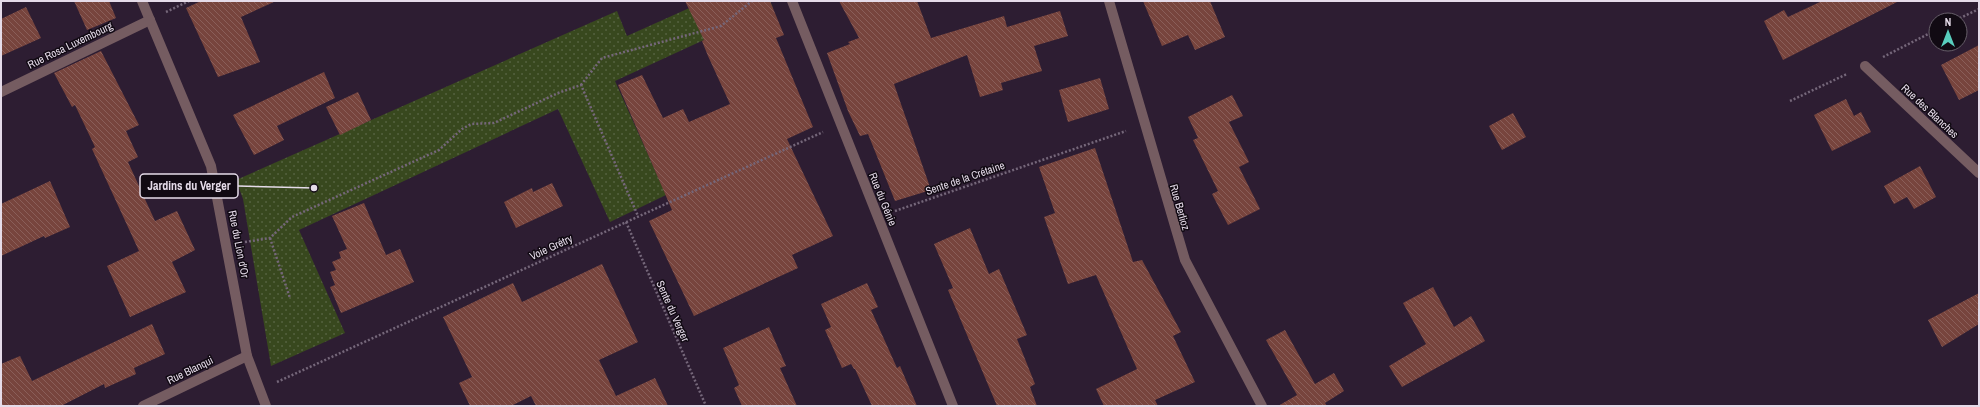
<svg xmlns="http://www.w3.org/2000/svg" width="1980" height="407" font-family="'Archivo Narrow',sans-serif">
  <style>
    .grass { fill: url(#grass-dots) }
    .building { fill: url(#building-back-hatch) }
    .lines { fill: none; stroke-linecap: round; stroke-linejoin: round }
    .path { stroke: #75677a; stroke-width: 2.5; stroke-dasharray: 2 2; stroke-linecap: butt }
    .minor { stroke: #755c61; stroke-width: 10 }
    .labels { text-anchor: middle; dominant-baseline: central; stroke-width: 3; stroke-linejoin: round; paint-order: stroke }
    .street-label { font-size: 11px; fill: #e5dbe9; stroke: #110a13 }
    .leader { fill: none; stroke: #e5dbe9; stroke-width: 1.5 }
    .callout-dot { fill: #e5dbe9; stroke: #110a13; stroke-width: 1.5 }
    .callout { fill: #110a13; stroke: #e5dbe9; stroke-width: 1.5 }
    .callout-label { font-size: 12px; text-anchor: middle; font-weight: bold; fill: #e5dbe9 }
  </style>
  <defs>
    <pattern id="grass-dots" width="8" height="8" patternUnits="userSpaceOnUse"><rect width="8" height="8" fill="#38481e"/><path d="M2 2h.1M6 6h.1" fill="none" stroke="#55623f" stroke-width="1.8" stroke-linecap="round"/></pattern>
    <pattern id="building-back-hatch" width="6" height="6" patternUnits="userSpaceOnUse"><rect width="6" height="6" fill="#77443d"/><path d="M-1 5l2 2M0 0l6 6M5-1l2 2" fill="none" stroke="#8a5e59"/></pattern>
  </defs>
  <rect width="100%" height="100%" fill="#2d1d32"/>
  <!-- grass -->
  <path class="grass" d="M705,1h65l3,7 -158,73 51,114 -56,27 -52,-113 -259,121 46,103 -74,33 -28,-167 -7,-19 381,-169 10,25z"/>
  <!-- building -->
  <g class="building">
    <path d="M74,1h35l7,17 -29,12z"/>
    <path d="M201,1h75l-35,16 19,45 -42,15 -32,-69z"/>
    <path d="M685,1h85l14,34 -8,3 37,89 -26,12 46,97 -41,19 6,13 -104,48 -45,-95 23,-11 -54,-125 24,-10 21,43 20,-9 6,13 41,-18 -22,-48 -6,-15 2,-1z"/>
    <path d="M839,1h78l14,37 73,-22 3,11 53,-16 8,25 -34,10 8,25 -41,12 2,7 -23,7 -13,-42 -73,29 37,106 -36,11 -27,-67 -8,2 -12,-25 -21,-58 23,-9 -2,-2 11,-4z"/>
    <path d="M1143,1h67l15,36 -30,13 -7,-15 -26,11z"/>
    <path d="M1822,1h77l-116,59 -19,-39 20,-11 4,7z"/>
    <path d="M26,7l15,31 -40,18v-37z"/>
    <path d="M1979,45v45l-20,10 -18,-35z"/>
    <path d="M101,51l38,74 -13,6 12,26 -10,5 27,59 22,-10 18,39 -23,12 14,30 -56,25 -23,-51 32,-15 -47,-102 3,-2 -20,-42 -3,2 -18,-34z"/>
    <path d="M324,72l11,26 -58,28 7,14 -30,15 -21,-40z"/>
    <path d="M1100,78l9,31 -41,13 -9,-32z"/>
    <path d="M358,92l13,28 -31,15 -14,-28z"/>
    <path d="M1232,95l11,21 -14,6 20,40 -10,5 21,42 -32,16 -16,-31 6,-3 -25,-51 5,-2 -10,-21z"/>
    <path d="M1846,99l8,17 7,-4 10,20 -39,19 -18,-36z"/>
    <path d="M1513,113l13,24 -24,13 -13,-24z"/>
    <path d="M1095,148l38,114 9,-2 39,72 -8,4 22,46 -40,18 3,6h-54l-8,-17 41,-20 -41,-94 -28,9 -24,-67 11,-4 -16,-46z"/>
    <path d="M1920,166l16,31 -22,12 -7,-12 -13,7 -10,-18z"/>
    <path d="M50,181l20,46 -25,11 -1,-2 -43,20v-52z"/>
    <path d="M552,183l11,23 -47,22 -12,-26 28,-14 1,4z"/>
    <path d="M364,203l22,52 14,-6 14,33 -73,31 -11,-26 5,-2 -5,-13 6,-2 -4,-8 9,-4 -2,-6 8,-3 -15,-33z"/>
    <path d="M970,228l19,46 10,-5 28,66 -10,4 18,45 -5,3 7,19h-40l-49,-116 5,-2 -19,-44z"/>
    <path d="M602,264l36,78 -39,18 17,36 39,-18 13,28h-132l-5,-10 -20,10h-41l-11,-23 13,-6 -29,-60 70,-34 9,19z"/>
    <path d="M867,283l11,24 -7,3 26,58 3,-2 17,40h-45l-17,-37h-1l-3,-5 -9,4 -17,-38 6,-3 -10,-23z"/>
    <path d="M1433,287l21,40 17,-11 14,25 -83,46 -13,-21 37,-22 -23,-41z"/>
    <path d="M1979,293v31l-37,23 -14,-27z"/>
    <path d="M152,324l13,30 -31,14 2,6 -31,14 -1,-4 -43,22h-60v-42l19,-8 12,25z"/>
    <path d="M769,327l17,39 -6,2 17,38h-55l-8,-18 5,-3 -16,-37z"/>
    <path d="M1285,330l30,54 19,-11 10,18 -19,12 2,3h-49l19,-11 -31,-55z"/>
  </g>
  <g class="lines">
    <!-- path -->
    <g class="path">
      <path d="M166,12l23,-11"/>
      <path d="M1956,20l23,-11"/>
      <path d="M1883,57l53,-27"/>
      <path d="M581,85l21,-27 119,-32 31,-25"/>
      <path d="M1790,101l57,-27"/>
      <path d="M895,211l231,-80"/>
      <path d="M626,222l80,184"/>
      <path d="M270,238l20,60"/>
      <path d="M245,242l25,-4 22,-21 147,-67 23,-21 9,-5 23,-1 64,-30 23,-8 57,131"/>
      <path d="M277,382l546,-250"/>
    </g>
    <!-- minor -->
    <g class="minor">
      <path d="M142,1l69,165 36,190 19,50"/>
      <path d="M792,1l161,405"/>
      <path d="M1109,1l76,259 77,146"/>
      <path d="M1865,66l114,107"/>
      <path d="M1,92l149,-72"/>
      <path d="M143,406l104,-50"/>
    </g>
  </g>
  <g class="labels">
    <!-- street labels -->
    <g class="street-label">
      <text transform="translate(70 45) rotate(-26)">Rue Rosa Luxembourg</text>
      <text transform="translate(1930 111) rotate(43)">Rue des Blanches</text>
      <text transform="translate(965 178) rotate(-19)">Sente de la Crétaine</text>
      <text transform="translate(883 199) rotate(68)">Rue du Génie</text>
      <text transform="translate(1180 207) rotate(74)">Rue Berlioz</text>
      <text transform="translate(239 244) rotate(79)">Rue du Lion d'Or</text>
      <text transform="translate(551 247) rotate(-25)">Voie Grétry</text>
      <text transform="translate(673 311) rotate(66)">Sente du Verger</text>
      <text transform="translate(190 370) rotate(-26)">Rue Blanqui</text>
    </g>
  </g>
  <!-- callouts -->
  <path class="leader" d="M314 188L238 186"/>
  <circle class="callout-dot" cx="314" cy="188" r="4"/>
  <rect class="callout" x="140" y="174" width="98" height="24" rx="4"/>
  <g class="callout-label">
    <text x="189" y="190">Jardins du Verger</text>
  </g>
  <!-- border -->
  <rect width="1980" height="407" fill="none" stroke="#e5dbe9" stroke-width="4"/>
  <!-- north arrow -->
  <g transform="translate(1948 32)"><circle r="19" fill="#110a13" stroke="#665e69"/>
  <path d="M0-3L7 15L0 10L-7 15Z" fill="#59cebe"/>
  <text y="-6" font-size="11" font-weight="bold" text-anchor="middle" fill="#e5dbe9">N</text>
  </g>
</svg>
